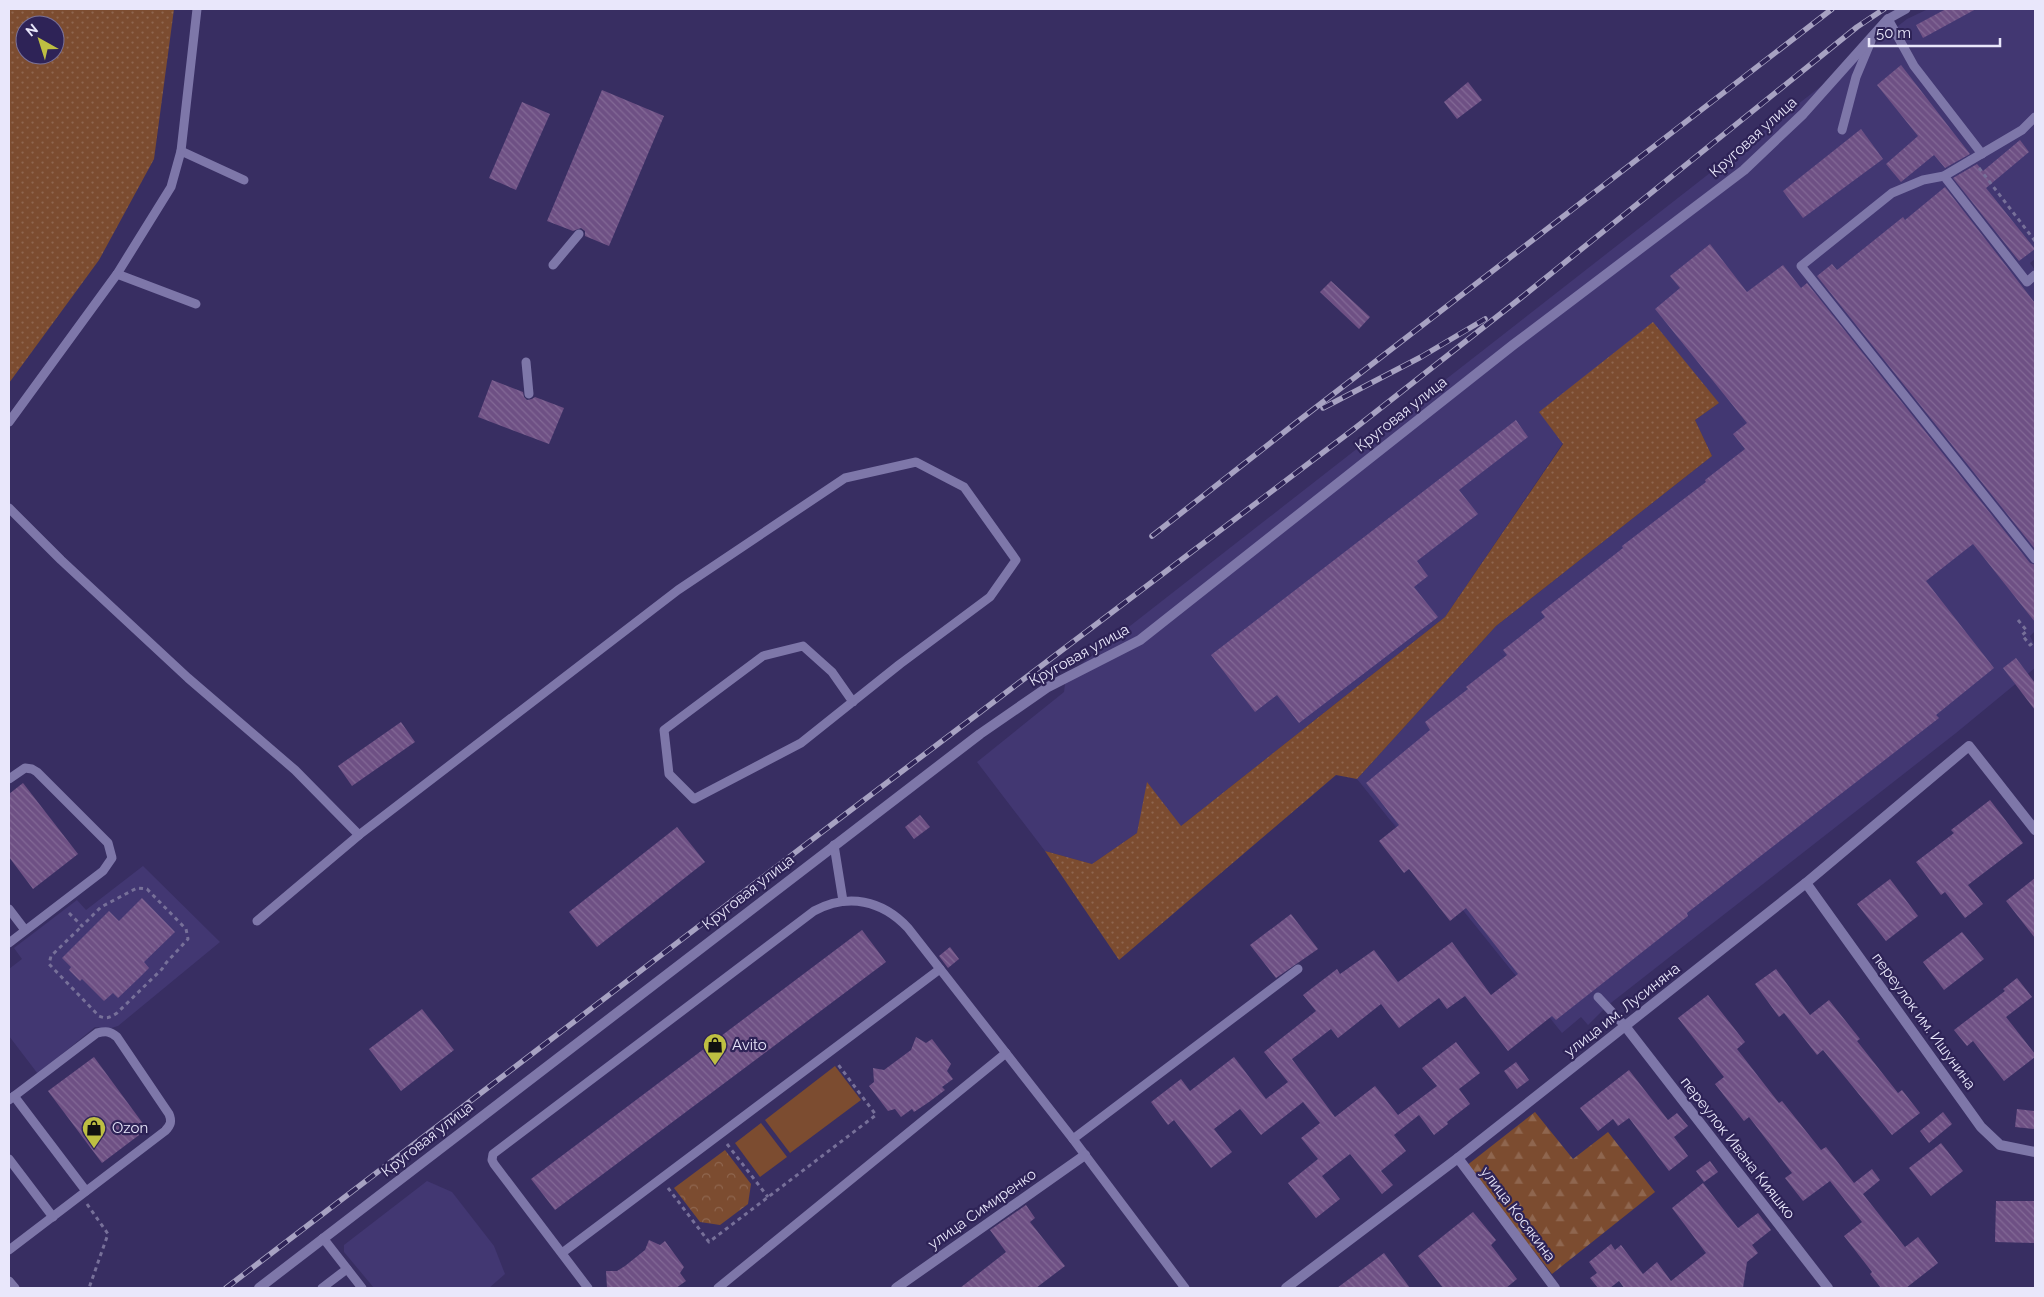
<svg xmlns="http://www.w3.org/2000/svg" width="2044" height="1297" font-family="Raleway,sans-serif">
  <style>
    .built { fill: #423772 }
    .grass { fill: url(#grass-dots); fill-rule: evenodd }
    .forest { fill: url(#forest-firs) }
    .park { fill: url(#park-crowns) }
    .garden { fill: #7c4c30 }
    .building { fill: url(#building-back-hatch) }
    .lines { fill: none; stroke-linecap: round; stroke-linejoin: round }
    .path { stroke: #777099; stroke-width: 3; stroke-dasharray: 4 4; stroke-linecap: butt }
    .lane { stroke: #7e77a9; stroke-width: 9 }
    .street { stroke: #7e77a9; stroke-width: 10 }
    .rail-casing { stroke: #a7a2c2; stroke-width: 5.5 }
    .rail { stroke: #2e2357; stroke-width: 4; stroke-dasharray: 11; stroke-linecap: butt }
    .labels { text-anchor: middle; dominant-baseline: central; stroke-width: 4.5; stroke-linejoin: round; paint-order: stroke }
    .street-label { font-size: 15px; fill: #e9e7fb; stroke: #2e2357 }
    .poi-label { font-size: 15px; fill: #e9e7fb; stroke: #2e2357; text-anchor: start }
  </style>
  <defs>
    <pattern id="grass-dots" width="8" height="8" patternUnits="userSpaceOnUse" patternTransform="scale(1.25)"><rect width="8" height="8" fill="#7c4c30"/><path d="M2 2h.1M6 6h.1" fill="none" stroke="#8f664f" stroke-width="1.8" stroke-linecap="round"/></pattern>
    <pattern id="forest-firs" width="22" height="20" patternUnits="userSpaceOnUse" patternTransform="scale(1.25)"><rect width="22" height="20" fill="#7c4c30"/><path d="M5 1l3.5 6h-7zM16 11l3.5 6h-7z" fill="#8f664f"/></pattern>
    <pattern id="park-crowns" width="20" height="18" patternUnits="userSpaceOnUse" patternTransform="scale(1.25)"><rect width="20" height="18" fill="#7c4c30"/><path d="M2 6a3 3 0 1 1 6 0M12 15a3 3 0 1 1 6 0" fill="none" stroke="#8f664f"/></pattern>
    <pattern id="building-back-hatch" width="6" height="6" patternUnits="userSpaceOnUse" patternTransform="scale(1.25)"><rect width="6" height="6" fill="#6e5084"/><path d="M-1 5l2 2M0 0l6 6M5-1l2 2" fill="none" stroke="#836996"/></pattern>
  </defs>
  <rect width="100%" height="100%" fill="#382e62"/>
  <!-- built -->
  <g class="built">
    <path d="M1928,9h107v250l-5,4 5,7v361l-5,5 5,10v22l-79,65 -349,273 -19,19 -7,-8 -19,16 -205,-254 139,-153 216,-170 -17,-36 24,-17 -179,9 23,31 -118,174 -264,209 -44,7 -45,31 -47,-13 -68,-89 87,-70 2,-16 841,-657z"/>
    <path d="M143,866l77,76 -102,84 -10,3 -13,-2 -57,47 -29,-38v-67l13,-10 -8,-11 63,-48 9,10z"/>
    <path d="M427,1181l25,11 42,54 11,28 -16,14h-115l-30,-36v-7z"/>
  </g>
  <!-- grass -->
  <g class="grass">
    <path d="M9,9h165l-20,150 -55,101 -90,123zM25,25h30v30h-30z"/>
    <path d="M1653,322l66,81 -24,17 17,36 -216,170 -139,153 -21,-4 -217,185 -74,-109 47,13 45,-31 10,-51 34,44 264,-209 118,-173 -24,-32z"/>
  </g>
  <!-- forest -->
  <path class="forest" d="M1535,1112l38,47 35,-27 47,60 -103,82 -86,-108z"/>
  <!-- park -->
  <path class="park" d="M725,1150l26,34 -3,20 -28,21 -20,-3 -26,-34z"/>
  <!-- garden -->
  <g class="garden">
    <path d="M835,1066l26,34 -71,53 -25,-33z"/>
    <path d="M761,1123l26,34 -27,20 -25,-34z"/>
  </g>
  <!-- building -->
  <g class="building">
    <path d="M1946,9h30l-53,29 -7,-13z"/>
    <path d="M1901,65l69,89 -25,14 -11,-13 -33,27 -15,-18 32,-28 -41,-51z"/>
    <path d="M1468,82l14,18 -25,19 -13,-17z"/>
    <path d="M602,90l62,26 -55,130 -24,-10v-5l-4,-3 -8,3 -26,-10z"/>
    <path d="M522,102l28,12 -34,76 -27,-12z"/>
    <path d="M1861,129l22,30 -80,59 -20,-27z"/>
    <path d="M2020,140l9,12 -43,36 49,61 -16,12 -66,-83 24,-14 6,7z"/>
    <path d="M1945,187l90,116v246l-218,-273 15,-12 5,6 66,-53 2,3z"/>
    <path d="M1710,244l37,48 36,-27 18,23 6,-5 223,280 5,2v57l-62,-78 -47,37 68,87 -58,47 3,3 -252,195 1,3 -132,104 -4,-4 -44,35 -43,-55 -18,13 -8,-11 -40,30 -18,-24 -43,34 -7,-9 -39,30 43,58 40,-31 23,29 39,-29 -15,-18 34,-26 24,31 -21,16 11,15 -23,18 1,2 -14,11 -15,-20 -25,20 12,16 -25,20 12,14 -11,9 -32,-40 -28,22 18,23 -24,19 -28,-35 30,-24 -17,-21 19,-15 -17,-21 -42,33 -21,-26 -26,20 18,23 -21,16 -37,-48 -6,5 -17,-23 30,-23 9,12 44,-34 32,42 22,-17 -24,-30 52,-41 -13,-16 34,-26 3,5 34,-24 24,32 54,-40 39,53 27,-21 -52,-66 -16,13 -41,-52 -5,4 -25,-32 20,-16 -33,-42 64,-53 -5,-8 43,-33 -2,-2 41,-32 -4,-5 42,-33 -4,-5 82,-64 -1,-2 84,-64 -1,-2 40,-31 -12,-15 14,-11 -92,-114 25,-21 -10,-12z"/>
    <path d="M1331,281l39,36 -11,12 -39,-37z"/>
    <path d="M492,380l31,12 1,5 3,3 5,-1 3,-2 29,11 -15,36 -71,-27z"/>
    <path d="M1516,420l12,17 -69,53 19,24 -61,47 11,15 -14,11 24,30 -139,106 -22,-28 -22,17 -44,-57z"/>
    <path d="M2016,658l19,25v27l-32,-42z"/>
    <path d="M401,722l14,20 -63,44 -14,-20z"/>
    <path d="M23,783l55,71 -45,35 -24,-32v-63z"/>
    <path d="M1990,800l33,43 -55,42 15,19 -18,14 -20,-26 -4,3 -25,-33 38,-29 -3,-3z"/>
    <path d="M920,815l10,12 -16,12 -9,-12z"/>
    <path d="M677,827l28,35 -108,85 -28,-35z"/>
    <path d="M2035,878v60l-29,-37z"/>
    <path d="M1890,879l28,37 -32,25 -29,-37z"/>
    <path d="M142,898l33,34 -31,30 5,6 -10,10 -21,20 -5,-5 -9,8 -22,-22 -2,2 -11,-11 2,-3 -9,-9 47,-47 10,10z"/>
    <path d="M1291,914l27,35 -42,29 -26,-33z"/>
    <path d="M862,930l24,32 -331,248 -24,-31z"/>
    <path d="M1962,932l22,27 -40,31 -21,-28z"/>
    <path d="M950,947l9,12 -11,9 -9,-12z"/>
    <path d="M1776,969l34,46 19,-15 31,39 -3,2 41,52 4,-3 18,23 -28,22 -69,-85 -6,5 -33,-42 -5,4 -24,-33z"/>
    <path d="M2017,978l15,19 -26,20 29,37v3l-31,24 -31,-40 -6,5 -13,-16 51,-39 -2,-2z"/>
    <path d="M1708,995l37,47 -8,7 42,54 3,-2 39,49 5,-3 28,36 18,-14 8,11 -17,14 42,53 13,-10 20,26 -32,25h-25l-11,-14 2,-2 -28,-36 18,-14 -32,-41 -27,20 -18,-23 7,-5 -43,-56 -5,4 -29,-37 9,-7 -46,-59z"/>
    <path d="M422,1009l32,41 -53,41 -32,-42z"/>
    <path d="M916,1037l10,6 6,-4 19,25 -4,7 6,8 -11,8 3,3 -16,12 -15,10 -2,-3 -11,8 -6,-8 -7,2 -19,-25 5,-4 -1,-14 11,2 27,-20z"/>
    <path d="M94,1057l53,72 -45,34 -54,-72z"/>
    <path d="M1516,1062l13,18 -12,9 -13,-18z"/>
    <path d="M1629,1070l39,50 9,-7 11,13 -14,11 14,19 -19,15 -40,-53 -11,8 -5,-7 -15,12 -18,-23z"/>
    <path d="M2017,1109l18,2v18l-20,-2z"/>
    <path d="M1943,1112l9,12 -23,19 -9,-12z"/>
    <path d="M1941,1143l22,28 -32,25 -22,-28z"/>
    <path d="M1710,1161l8,11 -14,10 -8,-11z"/>
    <path d="M1703,1183l35,45 20,-15 13,17 -19,15 6,8 -11,9 -4,26h-119l-5,-7 -9,7h-12l-8,-10 7,-5 -8,-11 22,-18 4,6 6,-5 22,29 14,-12 14,19 35,-28 -34,-45z"/>
    <path d="M1996,1201h39v42l-40,-1z"/>
    <path d="M1026,1205l9,13 -5,4 35,44 -29,22h-76l46,-36 -16,-22z"/>
    <path d="M1473,1212l23,28 -5,5 26,34 -11,9h-63l-25,-32z"/>
    <path d="M649,1240l11,5 5,-4 19,26 -4,6 6,8 -10,7h-69l-1,-17h11l8,-5 20,-16z"/>
    <path d="M1384,1253l26,35h-73z"/>
  </g>
  <g class="lines">
    <!-- path -->
    <g class="path">
      <path d="M1979,168l56,73"/>
      <path d="M2018,620l9,11 -5,4 8,10 5,-4"/>
      <path d="M69,913l13,13 19,-19 36,-19 10,1 39,40 2,10 -22,24 -4,6 -45,44c-7,5 -11,6 -18,3l-50,-52 2,-8 31,-30"/>
      <path d="M727,1144l41,53"/>
      <path d="M668,1188l41,54 167,-127 -39,-52"/>
      <path d="M87,1204l21,30 -19,54"/>
    </g>
    <!-- lane -->
    <g class="lane">
      <path d="M1906,9l-18,10 26,47 68,88"/>
      <path d="M2035,117l-13,13 -78,46 -21,4 -31,13 -91,73 234,293"/>
      <path d="M1842,130l14,-53 15,-36"/>
      <path d="M181,151l63,29"/>
      <path d="M1944,176l83,106 8,-7"/>
      <path d="M553,265l26,-31"/>
      <path d="M117,274l79,30"/>
      <path d="M526,362l3,32"/>
      <path d="M9,422l108,-148 54,-87 10,-36 16,-142"/>
      <path d="M9,508l52,52 127,118 107,92 64,65"/>
      <path d="M9,779l16,-11 7,1 5,3 71,71 4,15 -9,13 -94,72"/>
      <path d="M834,845l9,56"/>
      <path d="M9,909l16,21"/>
      <path d="M257,921l102,-86 319,-245 167,-112 71,-16 48,25 52,73 -26,37 -90,67 -99,79 -107,56 -25,-25 -5,-44 99,-74 40,-10 29,26 21,30"/>
      <path d="M1598,997l27,29"/>
      <path d="M14,1096l72,95"/>
      <path d="M9,1100l88,-67c9,-2 13,-2 20,4l52,77c3,7 2,11 -4,17l-156,119"/>
      <path d="M1073,1139l225,-170"/>
      <path d="M9,1159l44,58"/>
      <path d="M323,1238l39,50"/>
      <path d="M562,1253l378,-284"/>
      <path d="M9,1281l6,7"/>
      <path d="M322,1288l25,-19"/>
      <path d="M588,1288l-94,-124 -2,-4 1,-6 321,-243c34,-18 68,-11 94,17l165,211 112,149"/>
      <path d="M718,1288l288,-235"/>
    </g>
    <!-- street -->
    <g class="street">
      <path d="M1806,883l175,244 19,18 35,7"/>
      <path d="M1625,1026l203,262"/>
      <path d="M1458,1158l97,130"/>
      <path d="M259,1288l721,-554 68,-47 92,-47 373,-295 231,-175 59,-56 85,-95"/>
      <path d="M896,1288l189,-133"/>
      <path d="M1286,1288l172,-130 348,-275 163,-137 66,84"/>
    </g>
    <!-- rail casing -->
    <g class="rail-casing">
      <g id="rail">
        <path d="M1323,408l98,-51 64,-38"/>
        <path d="M1152,536l145,-114 535,-413"/>
        <path d="M226,1288l613,-469 515,-390 168,-132 335,-270 27,-18"/>
      </g>
    </g>
    <!-- rail -->
    <use href="#rail" class="rail"/>
  </g>
  <!-- icons -->
  <defs>
    <g id="shop-pin" transform="scale(1.25)"><path d="M0 17L-7.5 6A9.5 9.5 0 1 1 7.5 6Z" fill="#bebf42" stroke="#2e2357"/><path d="M-5-2.5h2.3a2.7 3.5 0 0 1 5.4 0H5L5.5 6h-11ZM-1.5-2.5h3a1.5 2.3 0 0 0-3 0Z" fill="#111"/></g>
  </defs>
  <g fill-rule="evenodd">
    <use href="#shop-pin" x="715" y="1045"/>
    <use href="#shop-pin" x="94" y="1128"/>
  </g>
  <g class="labels">
    <!-- street labels -->
    <g class="street-label">
      <text transform="translate(1753 137) rotate(-42)">Круговая улица</text>
      <text transform="translate(1401 414) rotate(-38)">Круговая улица</text>
      <text transform="translate(1079 655) rotate(-29)">Круговая улица</text>
      <text transform="translate(748 892) rotate(-38)">Круговая улица</text>
      <text transform="translate(1622 1010) rotate(-38)">улица им. Лусиняна</text>
      <text transform="translate(1924 1021) rotate(54)">переулок им. Ишунина</text>
      <text transform="translate(427 1139) rotate(-38)">Круговая улица</text>
      <text transform="translate(1738 1148) rotate(52)">переулок Ивана Кияшко</text>
      <text transform="translate(982 1209) rotate(-35)">улица Симиренко</text>
      <text transform="translate(1518 1214) rotate(53)">улица Косякина</text>
    </g>
    <!-- poi labels -->
    <g class="poi-label">
      <text x="732" y="1045">Avito</text>
      <text x="112" y="1128">Ozon</text>
    </g>
  </g>
  <!-- border -->
  <rect width="2044" height="1297" fill="none" stroke="#e9e7fb" stroke-width="20"/>
  <!-- north arrow -->
  <g transform="translate(40 40) rotate(321)"><circle r="24" fill="#2e2357" stroke="#797199"/>
  <path d="M0-4L9 19L0 12L-9 19Z" fill="#bebf42"/>
  <text y="-8" font-size="14" font-weight="bold" text-anchor="middle" fill="#e9e7fb">N</text>
  </g>
  <!-- scale -->
  <path d="M1869 38v8h131v-8" fill="none" stroke="#e9e7fb" stroke-width="2.5"/>
  <text x="1876" y="38" font-size="15" fill="#e9e7fb" stroke="#2e2357" stroke-width="4" paint-order="stroke">50 m</text>
</svg>
